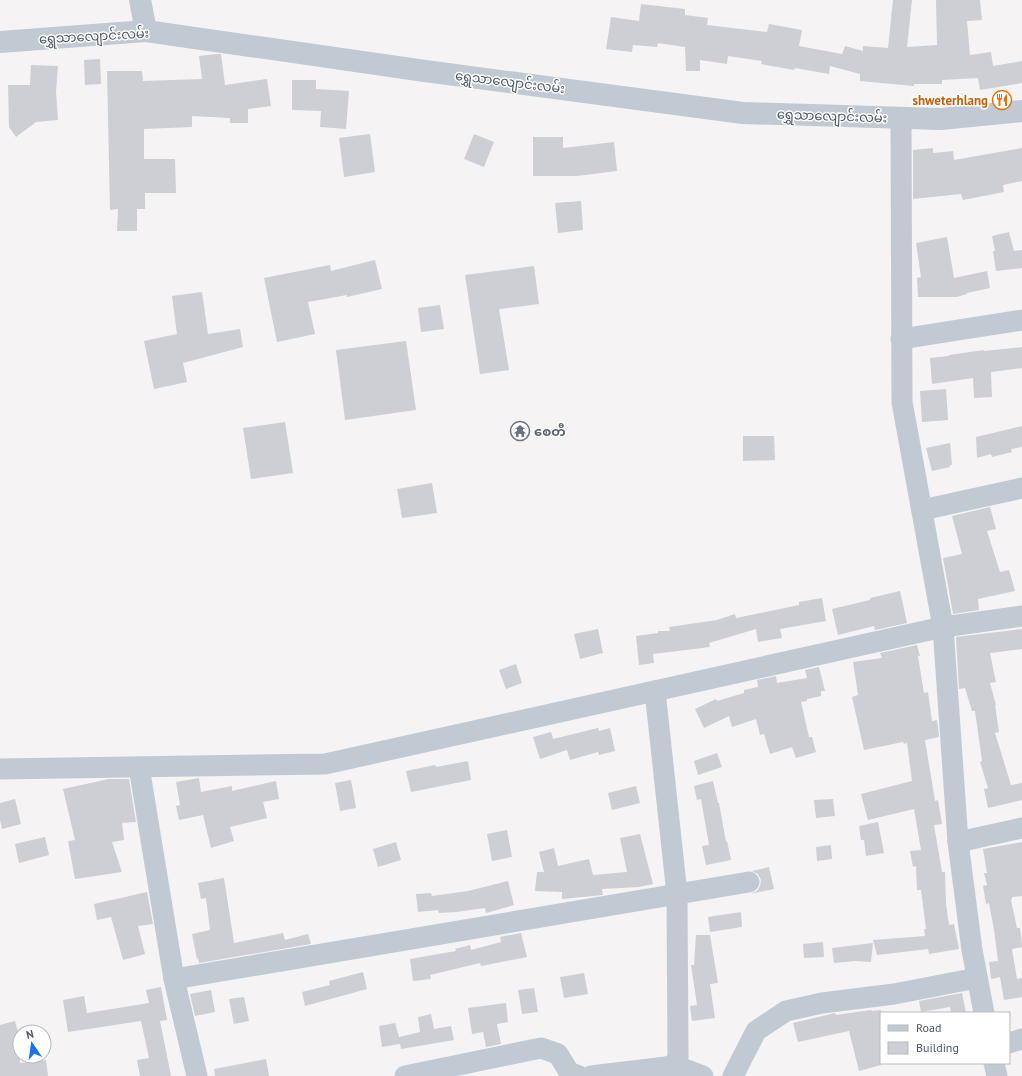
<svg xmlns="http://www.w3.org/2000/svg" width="1022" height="1076" font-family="'PT Sans','Noto Sans Myanmar',sans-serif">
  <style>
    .building { fill: #cdcfd5 }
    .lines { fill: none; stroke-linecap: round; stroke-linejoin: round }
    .minor { stroke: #c1cad2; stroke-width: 21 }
    .tertiary { stroke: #c1cad2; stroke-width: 22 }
    .labels { text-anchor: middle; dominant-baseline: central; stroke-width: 3; stroke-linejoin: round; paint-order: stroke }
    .street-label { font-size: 13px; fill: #4a5661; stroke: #fff }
    .food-label { font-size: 13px; font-weight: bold; fill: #c56008; stroke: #fff; text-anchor: end }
    .worship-label { font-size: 13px; font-weight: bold; fill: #5b616d; stroke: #fff; text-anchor: start }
  </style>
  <rect width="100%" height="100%" fill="#f5f3f3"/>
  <!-- building -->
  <g class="building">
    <path d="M893,0h19l-5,47 30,-2 -1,-45h44l2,20 -15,1 3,34 21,-3 2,14 29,-5v22l-42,7 -2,-12 -36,2v4h-28v2l-54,-5v-7l-30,-8 -1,8 -34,-6 -1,2 -33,-6 1,-3 -34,-5 -1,8 -27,-4v11h-14l-1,-24 -27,-4 -1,4 -24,-2 -1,7 -26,-3 5,-32 28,4 2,-17 44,5v6l23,3 -1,7 60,7 2,-8 33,6 -3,16 43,8 3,-8 18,5v-5l25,2z"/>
    <path d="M217,54h4l4,31 42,-6 4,27 -23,3v14h-18v-5l-38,-2v11l-48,2v30h31l1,34h-31v16h-8v22h-20l1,-22 -8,1 -3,-139h35l1,10 59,-2 -3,-23z"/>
    <path d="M100,59l1,25 -16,1 -1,-25z"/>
    <path d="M31,65l27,1 -2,25 2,29 -22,2 -20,15 -7,-10 -1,-42h22z"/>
    <path d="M292,80h24v9l33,2 -3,38 -26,-2 1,-16 -29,-1z"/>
    <path d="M370,134l5,38 -31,5 -5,-39z"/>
    <path d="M474,134l20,8 -10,25 -20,-8z"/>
    <path d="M533,137h30v11l51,-6 3,29 -40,5h-44z"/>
    <path d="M933,148v5l20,-2 1,9 68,-12v33l-19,4 1,7 -41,8 -2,-6 -48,5v-49z"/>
    <path d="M581,201l2,29 -25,3 -3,-30z"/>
    <path d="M1009,232l5,19 8,-1v18l-26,3 -3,-20h2l-3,-15z"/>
    <path d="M947,237l7,41 33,-7 3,17 -23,5v1l-10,3h-39l-1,-19 4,-1 -5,-34z"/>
    <path d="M375,260l7,29 -35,8v-2l-39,7 7,32 -38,8 -13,-64 66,-13 1,6z"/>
    <path d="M534,266l5,38 -40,5 10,61 -29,4 -15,-99z"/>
    <path d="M202,292l6,42 32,-5 3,18 -60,16 4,19 -33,7 -10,-48 33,-7 -5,-38z"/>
    <path d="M440,305l4,24 -23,3 -3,-24z"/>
    <path d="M406,341l10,69 -71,10 -9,-70z"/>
    <path d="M1022,347v21l-31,4 1,25 -18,1 -1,-20 -41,6 -2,-26 19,-2v-1l35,-5v1z"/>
    <path d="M946,389l2,31 -26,2 -2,-31z"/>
    <path d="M285,422l8,51 -42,6 -8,-51z"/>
    <path d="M1022,426v21l-11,2 1,3 -20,5 -1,-3 -14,4 -1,-21z"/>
    <path d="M743,436h31l1,24 -32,1z"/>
    <path d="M950,443l2,22h-2v2l-18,4 -6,-23z"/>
    <path d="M432,483l5,30 -35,5 -5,-29z"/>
    <path d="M990,507l6,22 -9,2 13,41 9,-2 6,21 -37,8 1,11 -26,4 -10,-56 19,-4 -10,-38z"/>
    <path d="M900,591l7,32 -32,7 -1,-4 -36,9 -6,-26 38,-9v-2z"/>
    <path d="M822,598l4,23 -46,8 2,9 -24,4 -2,-13 -47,14 1,4 -57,7 1,9 -15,2 -3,-29 22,-3v-2h12l-1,-4 48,-7 18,-6 1,4 63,-13v-3z"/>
    <path d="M598,629l5,24 -23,6 -6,-25z"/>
    <path d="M1022,629v20l-32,4 6,29 -6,1 6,22h-1l4,27 -4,1 16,52 11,-2v17l-34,8 -4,-19 4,-1 -8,-26 2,-1 -7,-50h-3l-7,-23 -6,1 -3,-52z"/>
    <path d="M917,645l3,11h-2l6,37 4,-1 4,29 5,-1 2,17 -14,3 10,61 3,-1 4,24 -8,1 8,47h3l1,32 3,21 5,-1 5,25 -30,5 -1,-5 -51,6 -4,-15 52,-4 -1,-7h2l-5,-39h-4l-1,-24 -3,1 -3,-16 11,-1 -7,-41 -46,11 -7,-26 51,-13 -5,-38 -3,1 -1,-2 -39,8 -12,-53 6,-2 -5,-33 29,-4 -2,-5z"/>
    <path d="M516,664l6,19 -16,6 -7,-19z"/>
    <path d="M819,667l6,24h-4v5l-14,3v2l-6,1 8,35h3l4,15 -20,6 -4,-11 -22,7 -6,-20 -4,1 -4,-16 -24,8 -3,-11 -25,12 -9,-19 21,-10 1,2 27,-8v-3l14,-3 -1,-7 19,-4 1,7 30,-5 -2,-8z"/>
    <path d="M598,728l1,3 11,-3 5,23 -16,4 -1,-3 -28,8 -3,-10 -27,9 -7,-22 18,-5 2,7z"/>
    <path d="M717,753l5,14 -24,8 -4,-14z"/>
    <path d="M468,761l3,19 -60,12 -5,-21 29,-6 1,2z"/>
    <path d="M199,778l2,14 31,-6v5l44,-10 3,18 -16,3 4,16 -37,9 4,14 -23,7 -8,-33 -24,5 -3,-14 4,-1 -4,-23z"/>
    <path d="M109,779h20l7,43 -14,1 2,17 -12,2 10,30 -47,7 -7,-38 7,-1 -12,-51z"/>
    <path d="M351,780l5,28 -16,3 -5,-28z"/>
    <path d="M713,781l5,22h1l7,39 1,-1 4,19 -25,5 -4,-19 7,-1 -8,-46 -4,1 -3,-14z"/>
    <path d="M636,786l4,17 -28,7 -4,-17z"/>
    <path d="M15,799l6,25 -19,5 -2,-9v-17z"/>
    <path d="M833,799l2,17 -19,2 -2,-18z"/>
    <path d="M878,822l6,31 -18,3 -2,-16h-3l-2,-14z"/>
    <path d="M507,830l5,27 -20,4 -5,-27z"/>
    <path d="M640,834l13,50 -14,3 -37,2 1,6 -41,4v-7l-27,-1 2,-19h7l-5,-20 15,-4 4,18 31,-7 4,16 34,-3 -7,-34z"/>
    <path d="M45,837l4,18 -30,8 -4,-19z"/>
    <path d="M396,842l5,18 -23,7 -5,-18z"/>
    <path d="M1022,842v54l-10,1v2l-1,1 6,28h3l2,17v2l-10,2 5,30 5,-1v19l-18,3 -4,-23 -9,2 -2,-17 9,-1 -4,-31 -5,-27 -3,1 -3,-18 4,-1 -3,-12h3l-4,-24z"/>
    <path d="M831,845l1,14 -15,2 -1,-14z"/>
    <path d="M769,867l5,22 -24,5 7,-3 3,-5 1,-6 -3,-6 -6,-3z"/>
    <path d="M224,878l10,65 49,-10 2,7 23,-6 3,10 -112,19 -1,-5 -1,1 -5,-25 18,-4 -4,-32 -5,1 -3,-16z"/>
    <path d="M508,881l6,24 -28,8 -1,-5 -29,4 -17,1 -1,-3 -20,2 -2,-18 15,-1 1,3 36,-5z"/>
    <path d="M147,892l6,32 -15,2 7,28 -22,6 -12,-43 -14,3 -3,-16z"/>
    <path d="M741,912l1,15 -32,5 -2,-15z"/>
    <path d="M521,933l6,24 -46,9 -1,-3 -50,12 1,4 -18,2 -3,-22 46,-8 -1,-2 15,-4 1,5 30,-8 -1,-5z"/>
    <path d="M696,935h14l8,48 -8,1 5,34 -23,3 -2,-15 7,-1 -6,-40h3z"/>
    <path d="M823,942l1,15 -20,1 -1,-14z"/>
    <path d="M873,943l-2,19 -15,-1 -22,2 -2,-15z"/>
    <path d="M363,972l4,17 -62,17 -3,-14 28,-7 -1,-4z"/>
    <path d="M584,973l4,21 -24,4 -4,-21z"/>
    <path d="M161,987l6,33 -7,1 11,55h-31l-3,-16 12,-2 -8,-37 -73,11 -5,-32 21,-4 3,17 62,-10 -3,-13z"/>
    <path d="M534,988l4,24 -16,2 -4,-24z"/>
    <path d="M211,990l4,22 -20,4 -5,-22z"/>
    <path d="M962,993l4,20h-15l-1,-6 -29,5 -2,-11z"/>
    <path d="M244,997l5,24 -15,3 -5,-25z"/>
    <path d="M506,1003l2,19 -11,2 4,20 -15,3 -3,-15 -11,2 -4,-26z"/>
    <path d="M871,1010l1,1 9,-1v55l-22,6 -10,-40 -51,11 -5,-19 42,-10 1,2z"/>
    <path d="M431,1014l3,15 17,-3 3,14 -53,9 -1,-5 -18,3 -3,-21 16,-3 4,14 21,-5 -2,-15z"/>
    <path d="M15,1021l5,18v24l26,-3 2,16h-48v-51z"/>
    <path d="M266,1059l3,17h-54l-1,-7z"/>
  </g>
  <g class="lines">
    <!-- minor -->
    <g class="minor">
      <path d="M901,118l1,284 41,225 15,215 14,108 12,63"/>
      <path d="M901,339l121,-19"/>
      <path d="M922,510l100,-22"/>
      <path d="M655,691l22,203 1,163 -4,8"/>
      <path d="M139,767l35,212 23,97"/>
      <path d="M0,769l325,-5 618,-137 79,-11"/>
      <path d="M958,842l64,-14"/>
      <path d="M174,979l575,-97"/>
      <path d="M1009,1043l13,-4"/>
      <path d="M994,1063l3,13"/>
      <path d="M405,1076l136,-28 17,6 11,18 10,4"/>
      <path d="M591,1076l75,-9 8,-2 29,11"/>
      <path d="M733,1076l23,-45 30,-20 36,-8 72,-9 83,-16"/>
    </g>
    <!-- tertiary -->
    <g class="tertiary">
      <path d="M140,0l6,31"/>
      <path d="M0,42l146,-11 279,40 318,42 198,6 81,-8"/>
    </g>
  </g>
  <!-- icons -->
  <defs>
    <g id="restaurant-ring" transform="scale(1)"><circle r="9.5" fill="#fff" stroke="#e8710a" stroke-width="1.5"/><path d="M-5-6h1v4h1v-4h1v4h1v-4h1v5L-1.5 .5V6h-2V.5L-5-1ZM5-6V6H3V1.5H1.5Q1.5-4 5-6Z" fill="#e8710a"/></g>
    <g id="temple-ring" transform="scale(1)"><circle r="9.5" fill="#fff" stroke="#6b7280" stroke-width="1.5"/><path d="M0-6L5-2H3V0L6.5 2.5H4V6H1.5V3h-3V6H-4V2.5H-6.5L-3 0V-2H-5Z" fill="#6b7280"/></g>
  </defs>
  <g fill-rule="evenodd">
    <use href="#restaurant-ring" x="1002" y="100"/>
    <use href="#temple-ring" x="520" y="431"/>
  </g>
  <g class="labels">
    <!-- street labels -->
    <g class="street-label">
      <text transform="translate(94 36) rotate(-3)">ရွှေသာလျောင်းလမ်း</text>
      <text transform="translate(510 82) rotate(7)">ရွှေသာလျောင်းလမ်း</text>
      <text transform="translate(832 116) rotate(2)">ရွှေသာလျောင်းလမ်း</text>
    </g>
    <!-- food labels -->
    <g class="food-label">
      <text x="988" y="100">shweterhlang</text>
    </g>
    <!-- worship labels -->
    <g class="worship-label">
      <text x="534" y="431">စေတီ</text>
    </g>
  </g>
  <!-- legend -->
  <rect x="880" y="1012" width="130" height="52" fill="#ffffff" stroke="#b7bbc0"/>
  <rect x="888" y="1025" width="20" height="6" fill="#c1cad2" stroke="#b7bbc0"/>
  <text x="916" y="1032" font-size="12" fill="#4a5661">Road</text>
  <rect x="888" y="1042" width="20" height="12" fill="#cdcfd5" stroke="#b7bbc0"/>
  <text x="916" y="1052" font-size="12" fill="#4a5661">Building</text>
  <!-- north arrow -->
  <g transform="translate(32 1044) rotate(347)"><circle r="19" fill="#ffffff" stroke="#b7bbc0"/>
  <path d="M0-3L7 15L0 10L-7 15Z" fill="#1a73e8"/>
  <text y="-6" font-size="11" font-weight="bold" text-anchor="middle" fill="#4a5661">N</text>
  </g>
</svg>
